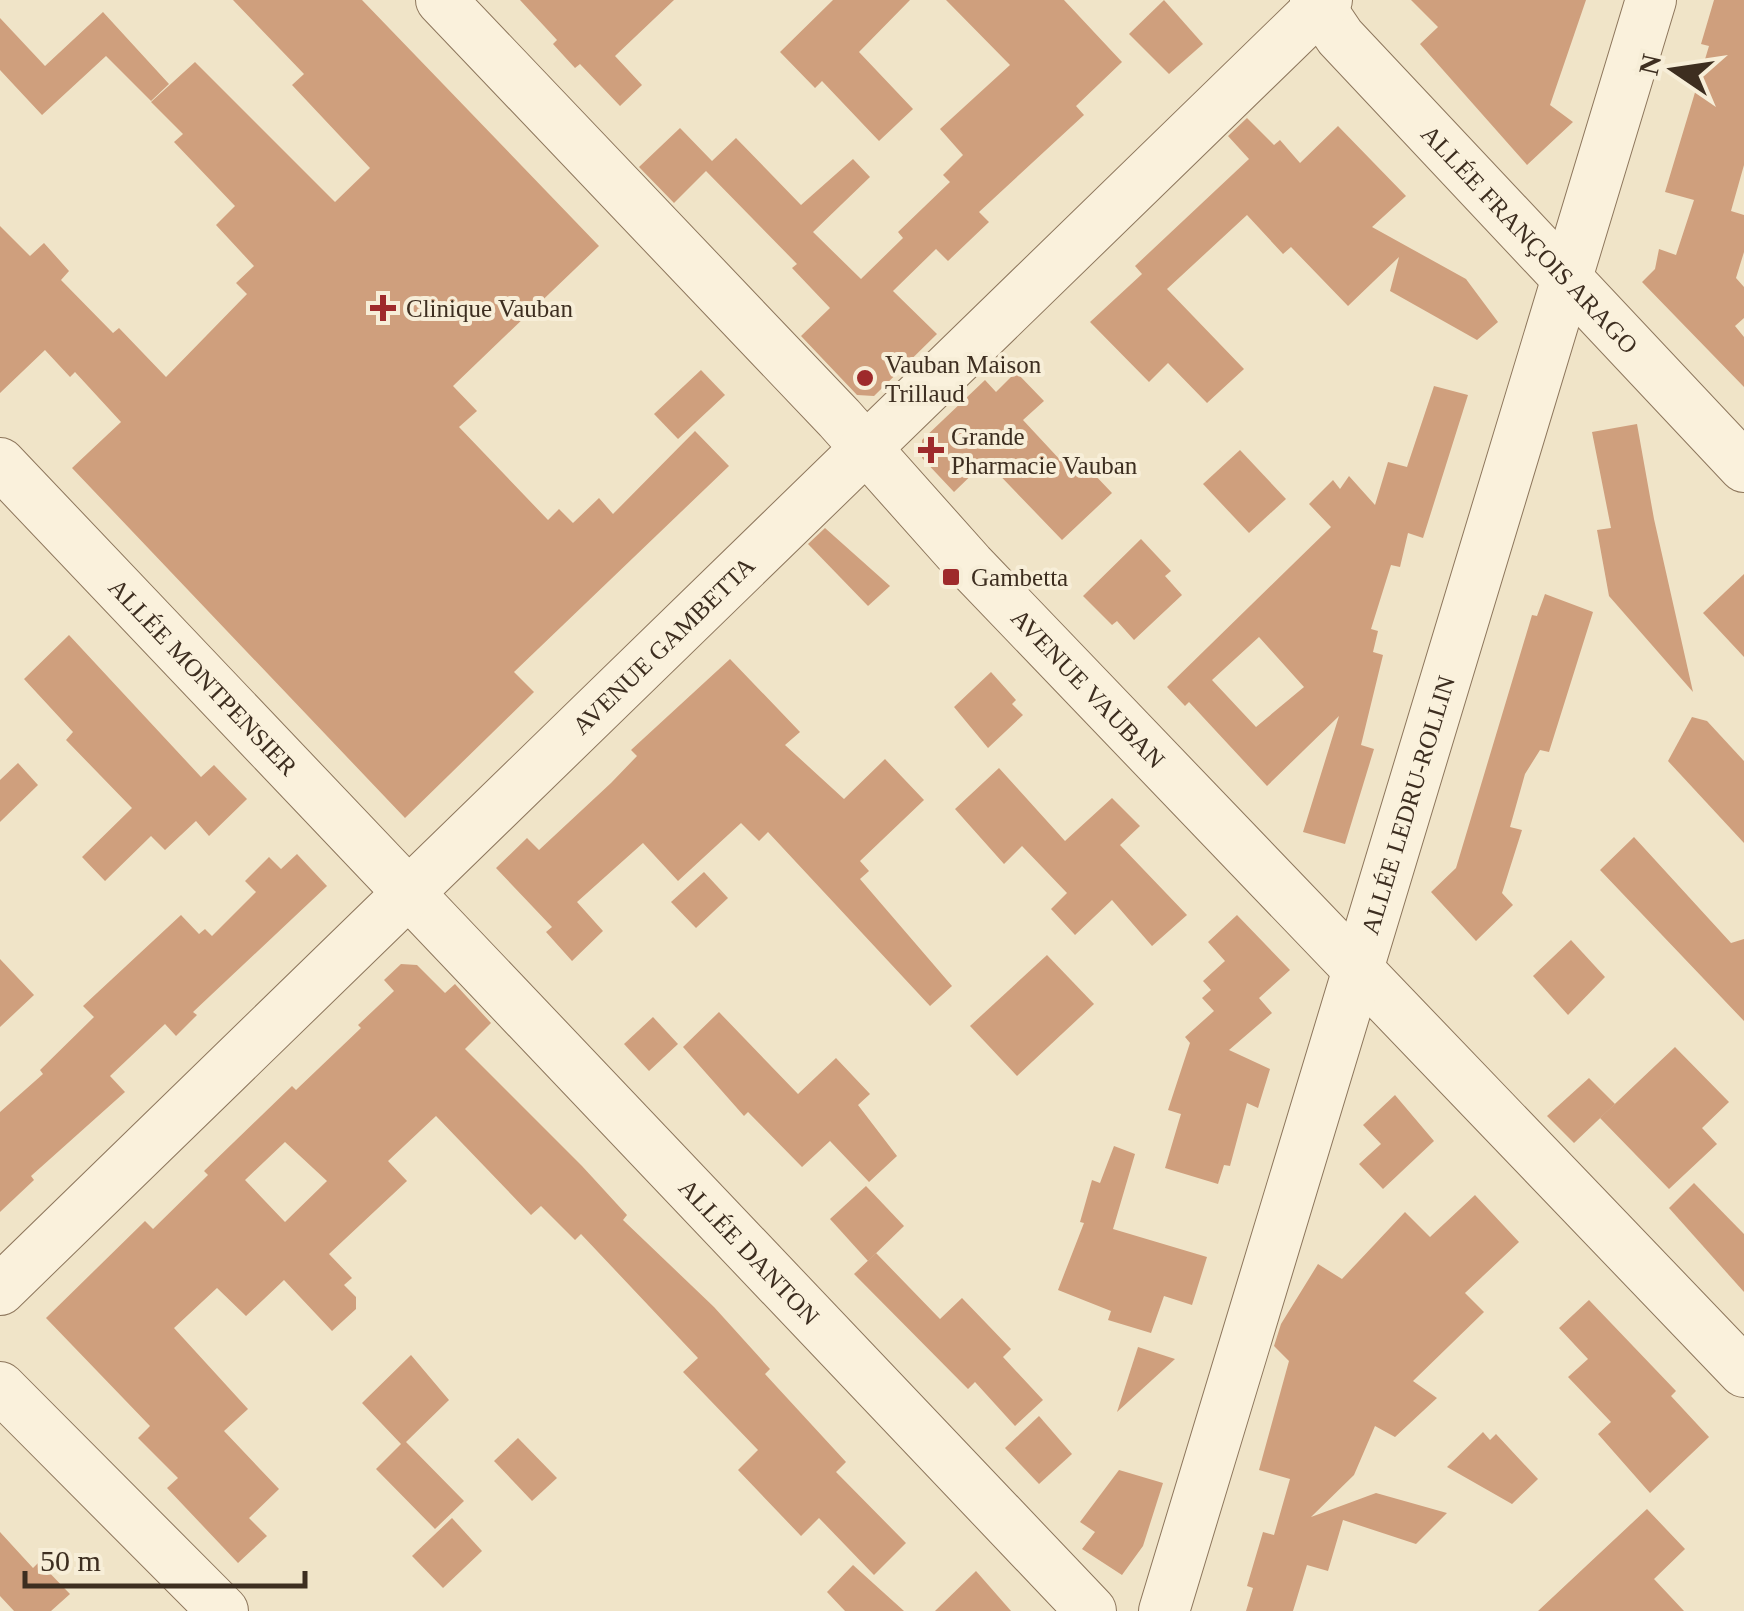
<svg xmlns="http://www.w3.org/2000/svg" width="1744" height="1611" font-family="Georgia,serif">
  <style>
    .building { fill: #cf9f7d; fill-rule: evenodd }
    .lines { fill: none; stroke-linecap: round; stroke-linejoin: round }
    .minor-casing { stroke: #8d765c; stroke-width: 52 }
    .minor { stroke: #faf1dc; stroke-width: 50 }
    .poi-dot { fill: #9e2a2b; stroke: #f7eed8; stroke-width: 4 }
    .labels { text-anchor: middle; dominant-baseline: central; stroke-width: 8; stroke-linejoin: round; paint-order: stroke }
    .street-label { font-size: 25px; fill: #3d2e20; stroke: #f7eed8 }
    .poi-label { font-size: 25px; fill: #3d2e20; stroke: #f7eed8; text-anchor: start }
  </style>
  <rect width="100%" height="100%" fill="#f0e4c8"/>
  <!-- building -->
  <g class="building">
    <path d="M233,0h129l237,246 -146,140 24,25 -18,16 89,93 11,-11 14,14 26,-25 14,16 82,-83 34,35 -215,206 20,20 -129,126 -333,-350 49,-46 -46,-50 -5,5 -25,-27 -45,43v-167l30,30 14,-13 25,28 -8,9 52,53 6,-5 47,49 81,-83 -11,-11 18,-17 -38,-41 19,-19 -61,-64 9,-8 -32,-32 44,-40 140,140 35,-34 -78,-83 12,-11z"/>
    <path d="M520,0h154l-59,56 27,29 -22,21 -40,-42 -5,4 -22,-24 4,-4z"/>
    <path d="M833,0h77l-51,52 54,57 -34,32 -57,-60 -7,7 -35,-36z"/>
    <path d="M946,0h118l58,62 -46,44 8,9 -105,97 10,10 -41,39 -12,-12 -43,42 44,43 -63,62 -17,-1 -56,-59 29,-28 -38,-40 5,-4 -91,-93 -32,32 -35,-36 41,-39 32,33 24,-23 65,67 52,-46 17,18 -57,55 48,47 42,-41 -5,-6 52,-50 -7,-7 20,-20 -23,-26 70,-64z"/>
    <path d="M1164,0l39,44 -34,30 -40,-40z"/>
    <path d="M1411,0h175l-36,105 23,17 -46,43 -107,-121 18,-17z"/>
    <path d="M1714,0h30v165l-13,46 13,4v37l-8,26 8,9v31l-9,8 9,11v50l-102,-105 13,-13 4,-20 17,6 18,-55 -29,-8 44,-146 -8,-2z"/>
    <path d="M103,12l66,72 -18,17 -45,-45 -64,59 -42,-45v-52l45,48z"/>
    <path d="M1247,118l27,27 6,-5 20,23 38,-37 68,70 -34,31 94,52 32,43 -21,18 -87,-49 9,-34 -51,49 -57,-59 -8,7 -36,-39 -80,74 77,80 -37,34 -39,-40 -19,19 -59,-60 52,-48 -7,-8 114,-107 -21,-23z"/>
    <path d="M701,370l24,25 -47,44 -24,-25z"/>
    <path d="M1016,372l28,29 -21,19 40,43 11,-10 38,40 -50,47 -76,-79 -32,31 -32,-34v-18l63,-60 11,12z"/>
    <path d="M1434,386l34,9 -45,143 -15,-5 -8,34 -9,-2 -20,64 7,2 -5,21 10,3 -22,90 13,4 -29,95 -42,-12 36,-116 -72,70 -78,-84 -4,4 -18,-19 164,-160 -22,-23 24,-24 7,9 9,-13 26,29 13,-43 19,5zM1259,637l45,50 -48,40 -44,-47z"/>
    <path d="M1637,424l17,95 39,173 -84,-96 -12,-66 14,-2 -19,-96z"/>
    <path d="M1240,450l46,49 -37,34 -46,-49z"/>
    <path d="M825,528l65,58 -22,20 -60,-62z"/>
    <path d="M1141,539l30,32 -6,5 17,19 -48,45 -17,-19 -5,4 -29,-29z"/>
    <path d="M1744,574v83l-41,-44z"/>
    <path d="M1545,594l48,18 -44,140 -9,-2 -15,24 -15,53 12,3 -20,63 11,12 -37,36 -45,-49 25,-24 76,-253 5,1z"/>
    <path d="M69,635l132,142 13,-12 33,34 -38,37 -13,-15 -31,29 -14,-14 -46,45 -23,-24 50,-49 -66,-68 7,-8 -49,-53z"/>
    <path d="M730,659l70,73 -15,13 59,54 41,-40 39,41 -64,61 9,10 -9,8 92,107 -22,20 -162,-174 -9,9 -18,-18 -63,58 -35,-38 -66,59 26,29 -31,30 -26,-29 6,-5 -56,-59 31,-30 12,12 72,-67 26,-27 -6,-6z"/>
    <path d="M991,672l25,28 -4,4 11,11 -35,33 -34,-41z"/>
    <path d="M1692,717l15,4 37,40v82l-76,-82z"/>
    <path d="M18,763l20,22 -38,37v-42z"/>
    <path d="M999,768l66,73 47,-43 28,28 -20,19 67,70 -35,31 -40,-46 -37,35 -24,-26 16,-16 -45,-47 -18,18 -49,-55z"/>
    <path d="M1634,837l97,106 13,-4v82l-144,-151z"/>
    <path d="M297,854l30,32 -134,126 4,3 -21,21 -11,-12 -55,52 15,16 -94,84 3,4 -34,32v-100l43,-38 -3,-4 54,-53 -11,-11 98,-91 18,19 6,-5 7,7 44,-44 -11,-11 24,-24 12,12z"/>
    <path d="M704,872l24,26 -32,30 -25,-26z"/>
    <path d="M1237,915l53,55 -31,28 13,15 -43,37 41,19 -12,39 -11,-5 -17,63 -6,-1 -6,19 -53,-16 16,-54 -13,-4 22,-67 -5,-6 29,-26 -12,-13 9,-8 -8,-9 22,-20 -17,-19z"/>
    <path d="M1571,940l34,37 -37,38 -35,-39z"/>
    <path d="M1047,955l47,49 -77,72 -47,-50z"/>
    <path d="M0,959l34,36 -34,32z"/>
    <path d="M401,964l16,1 28,28 10,-9 36,39 -26,26 117,117 45,49 -4,5 91,87 56,62 -5,5 81,88 -10,10 70,71 -32,32 -55,-57 -18,18 -63,-66 20,-20 -75,-78 15,-14 -117,-124 -6,6 -34,-34 -10,9 -95,-99 -48,45 19,20 -78,73 23,24 -8,7 12,12v12l-24,22 -48,-51 -38,36 -29,-28 -43,40 74,81 -24,22 55,58 -30,29 18,18 -29,27 -71,-75 11,-10 -40,-40 12,-12 -104,-108 99,-97 8,8 55,-54 -4,-4 88,-85 4,4 65,-62 -3,-3 36,-34 -10,-11zM285,1142l42,39 -42,41 -40,-42z"/>
    <path d="M719,1012l79,82 38,-36 34,36 -12,11 39,51 -28,26 -39,-41 -28,26 -54,-55 -4,4 -61,-69z"/>
    <path d="M653,1017l25,27 -29,27 -25,-27z"/>
    <path d="M1675,1047l54,55 -27,26 15,16 -48,45 -69,-71z"/>
    <path d="M1589,1078l26,26 -41,39 -27,-27z"/>
    <path d="M1395,1095l39,46 -51,48 -24,-25 22,-20 -18,-19z"/>
    <path d="M1114,1146l21,8 -22,75 94,28 -15,48 -28,-9 -13,37 -43,-13 3,-9 -53,-21 26,-67 -4,-1 12,-42 8,3z"/>
    <path d="M1694,1183l50,51v58l-75,-84z"/>
    <path d="M866,1186l38,40 -36,35 -38,-42z"/>
    <path d="M1475,1195l44,47 -54,51 19,19 -71,69 24,17 -42,39 -20,-11 -21,49 -43,42 65,-24 71,20 -31,31 -73,-24 -15,51 -21,-6 -14,46h-47l7,-23 -6,-2 16,-54 11,3 16,-56 -31,-9 30,-109 -15,-15 7,-22 37,-60 24,15 63,-67 25,25z"/>
    <path d="M876,1253l64,66 22,-21 49,51 -8,8 40,43 -28,26 -40,-44 -7,7 -114,-115z"/>
    <path d="M1589,1300l87,91 -5,5 38,41 -59,56 -52,-59 13,-12 -43,-45 20,-18 -29,-31z"/>
    <path d="M1138,1347l37,12 -58,53z"/>
    <path d="M411,1355l38,45 -43,42 58,59 -29,28 -59,-60 25,-25 -39,-41z"/>
    <path d="M1039,1416l33,38 -33,30 -34,-36z"/>
    <path d="M1483,1432l7,8 6,-6 42,45 -26,25 -65,-37z"/>
    <path d="M518,1438l39,40 -25,23 -38,-40z"/>
    <path d="M1119,1470l44,13 -20,63 -21,29 -40,-26 13,-17 -15,-10z"/>
    <path d="M1647,1509l38,40 -31,30 30,32h-146z"/>
    <path d="M452,1518l30,33 -39,37 -31,-32z"/>
    <path d="M0,1532l33,36 6,-6 31,32 -19,17h-37l-14,-15z"/>
    <path d="M853,1565l51,46h-59l-18,-19z"/>
    <path d="M976,1571l35,40h-76z"/>
  </g>
  <g class="lines">
    <!-- minor casing -->
    <g class="minor-casing">
      <g id="minor">
        <path id="s1" d="M441,0l398,418 131,147 774,807"/>
        <path id="s2" d="M1315,0l25,37 404,430"/>
        <path id="s3" d="M0,463l1091,1148"/>
        <path id="s4" d="M0,1290l1327,-1290"/>
        <path d="M0,1387l223,224"/>
        <path id="s5" d="M1164,1611l487,-1611"/>
      </g>
    </g>
    <!-- minor -->
    <use href="#minor" class="minor"/>
  </g>
  <!-- markers -->
  <g class="poi-dot">
    <path d="M378 293h10v10h10v10h-10v10h-10v-10h-10v-10h10z"/>
    <circle cx="865" cy="378" r="10"/>
    <path d="M926 435h10v10h10v10h-10v10h-10v-10h-10v-10h10z"/>
    <rect x="941" y="567" width="20" height="20" rx="5"/>
  </g>
  <g class="labels">
    <!-- street labels -->
    <g class="street-label">
      <text stroke="none"><textPath href="#s2" startOffset="322">ALLÉE FRANÇOIS ARAGO</textPath></text>
      <text stroke="none"><textPath href="#s4" startOffset="925">AVENUE GAMBETTA</textPath></text>
      <text stroke="none"><textPath href="#s3" startOffset="295">ALLÉE MONTPENSIER</textPath></text>
      <text stroke="none"><textPath href="#s1" startOffset="945">AVENUE VAUBAN</textPath></text>
      <text stroke="none"><textPath href="#s5" startOffset="842">ALLÉE LEDRU-ROLLIN</textPath></text>
      <text stroke="none"><textPath href="#s3" startOffset="1088">ALLÉE DANTON</textPath></text>
    </g>
    <!-- poi labels -->
    <g class="poi-label">
      <text x="406" y="308">Clinique Vauban</text>
      <text x="885" y="364">Vauban Maison<tspan x="885" dy="29">Trillaud</tspan></text>
      <text x="951" y="436">Grande<tspan x="951" dy="29">Pharmacie Vauban</tspan></text>
      <text x="971" y="577">Gambetta</text>
    </g>
  </g>
  <!-- north arrow -->
  <g transform="translate(1674 70) rotate(283)" stroke="#f7eed8" stroke-width="8" paint-order="stroke">
  <path d="M0-8L18 38L0 25L-18 38Z" fill="#3d2e20"/>
  <text y="-15" font-size="28" font-weight="bold" text-anchor="middle" fill="#3d2e20">N</text>
  </g>
  <!-- scale -->
  <path d="M25 1571v15h280v-15" fill="none" stroke="#3d2e20" stroke-width="5"/>
  <text x="40" y="1571" font-size="30" fill="#3d2e20" stroke="#f7eed8" stroke-width="8" paint-order="stroke">50 m</text>
</svg>
